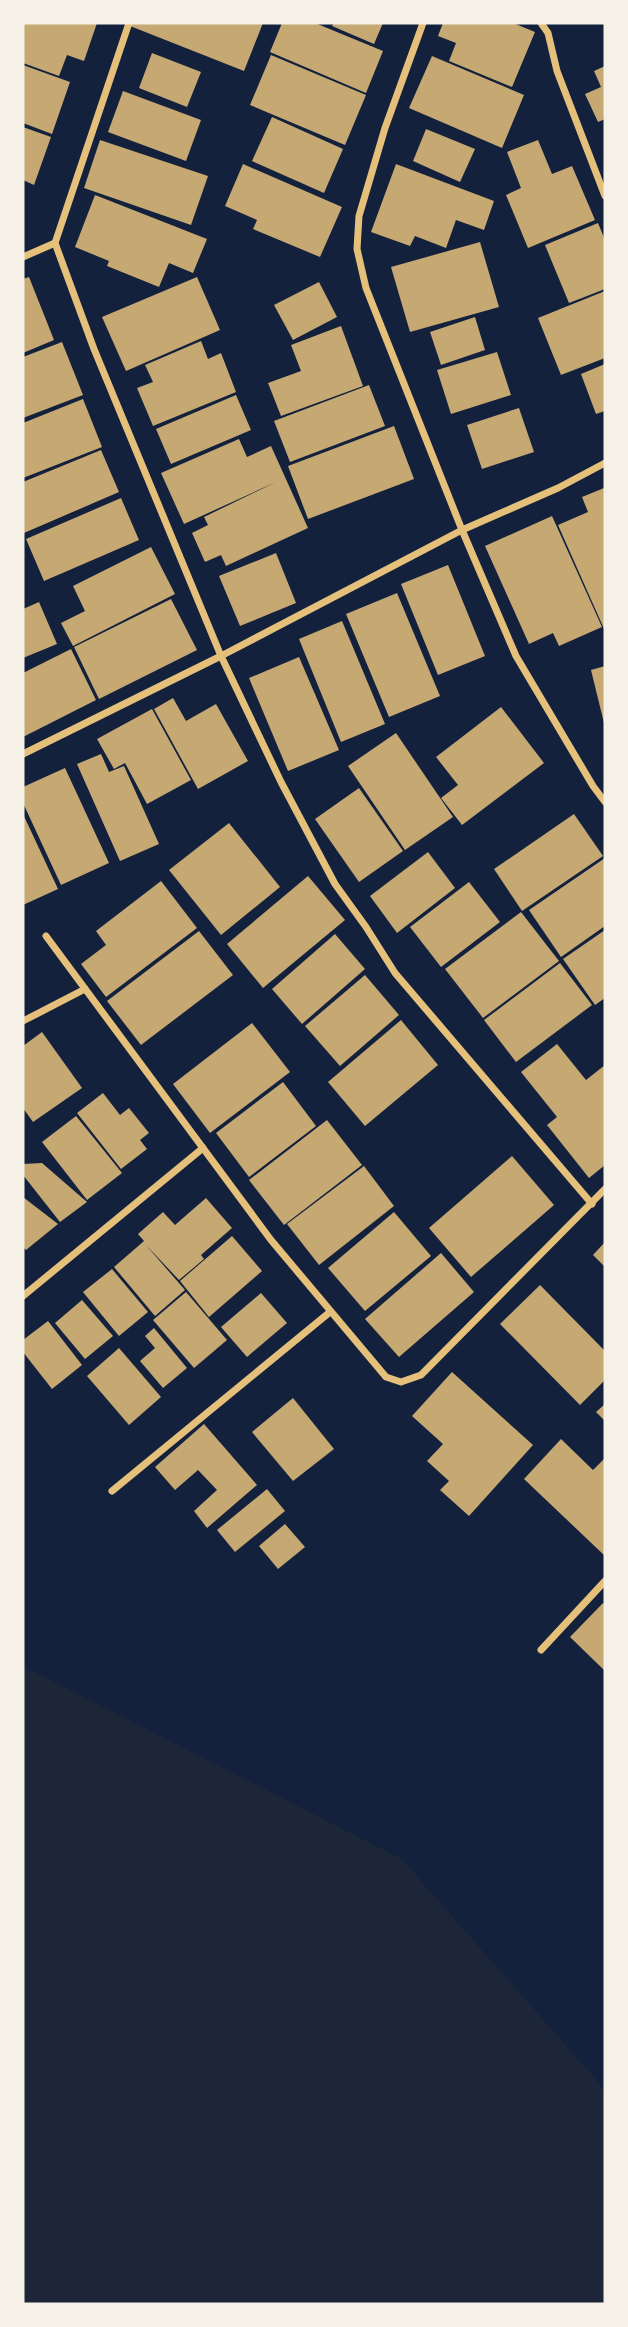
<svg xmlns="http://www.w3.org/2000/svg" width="628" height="2327" font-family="'IBM Plex Sans',sans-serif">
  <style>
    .green { fill: #1d2539 }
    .building { fill: #c6a872 }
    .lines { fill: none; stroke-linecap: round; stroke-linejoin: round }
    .minor { stroke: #e5c07b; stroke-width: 7 }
  </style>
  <rect width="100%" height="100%" fill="#14213d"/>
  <!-- green -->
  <path class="green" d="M23,1666l379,193 203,231v214h-582z"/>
  <!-- building -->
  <g class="building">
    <path d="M23,23h74l-13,38 -17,-6 -8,21 -36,-13z"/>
    <path d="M131,23h132l-19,48 -114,-45z"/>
    <path d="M282,23h33l68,28 -17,42 -96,-41z"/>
    <path d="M334,23h49l-9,21 -42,-18z"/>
    <path d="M443,23h70l22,9 -23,55 -63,-26 7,-18 -18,-7z"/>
    <path d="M152,53l49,19 -14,35 -48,-19z"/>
    <path d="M271,55l95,40 -21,50 -95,-40z"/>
    <path d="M432,56l92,39 -22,53 -93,-40z"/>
    <path d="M23,65l47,17 -18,52 -29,-11z"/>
    <path d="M605,66v53l-7,3 -13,-28 16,-7 -7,-16z"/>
    <path d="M123,91l78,29 -15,41 -78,-29z"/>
    <path d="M272,117l71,32 -19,44 -72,-32z"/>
    <path d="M23,127l28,10 -17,48 -11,-5z"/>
    <path d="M426,129l49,20 -15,33 -47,-21z"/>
    <path d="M100,140l108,36 -17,49 -107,-37z"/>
    <path d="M538,140l14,34 20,-8 23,54 -67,28 -22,-53 15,-7 -14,-36z"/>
    <path d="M243,164l99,43 -22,50 -67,-28 4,-9 -32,-14z"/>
    <path d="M396,164l98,37 -10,29 -28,-10 -10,28 -31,-12 -5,10 -39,-14z"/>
    <path d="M95,195l112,44 -14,34 -24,-10 -10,24 -52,-21 2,-5 -34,-14z"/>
    <path d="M598,223l7,17v49l-36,14 -24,-58z"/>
    <path d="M480,242l19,65 -89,25 -19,-65z"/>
    <path d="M29,277l25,63 -31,13v-74z"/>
    <path d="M197,277l23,53 -94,41 -24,-54z"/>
    <path d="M319,282l18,35 -44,23 -19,-35z"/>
    <path d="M605,291v67l-44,17 -23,-57z"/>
    <path d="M475,317l10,33 -44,15 -11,-33z"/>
    <path d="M341,326l22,60 -82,30 -13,-33 33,-12 -10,-26z"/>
    <path d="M201,341l7,18 13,-6 15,39 -83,34 -16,-38 16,-6 -8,-17z"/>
    <path d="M62,342l21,53 -60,23v-61z"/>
    <path d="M497,352l14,43 -60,19 -14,-44z"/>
    <path d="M605,364v47l-9,3 -15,-40z"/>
    <path d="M369,385l16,41 -95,36 -16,-41z"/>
    <path d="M236,395l15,35 -80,34 -15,-35z"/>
    <path d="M83,399l19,48 -79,31v-55z"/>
    <path d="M519,408l15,44 -52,17 -15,-44z"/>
    <path d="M394,426l20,53 -106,40 -20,-53z"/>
    <path d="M239,439l8,18 24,-11 37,82 -82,38 -5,-11 -16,7 -13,-29 16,-8 -4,-8 72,-35 -92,42 -23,-51z"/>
    <path d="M101,450l18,42 -95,41 -1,-51z"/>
    <path d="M604,488l1,2v141l-47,-106 30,-13 -6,-15z"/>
    <path d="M121,498l18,42 -95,41 -18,-42z"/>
    <path d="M552,516l50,111 -43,19 -6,-13 -24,11 -44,-98z"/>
    <path d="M151,547l24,47 -102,52 -12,-23 24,-12 -12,-25z"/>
    <path d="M276,553l20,50 -56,23 -21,-50z"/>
    <path d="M448,565l37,91 -47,19 -37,-91z"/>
    <path d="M397,593l43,103 -51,21 -43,-103z"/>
    <path d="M171,599l26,51 -98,49 -25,-52z"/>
    <path d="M39,602l18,42 -34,14v-49z"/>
    <path d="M342,621l43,103 -44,18 -42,-103z"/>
    <path d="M71,649l25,51 -73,37v-64z"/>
    <path d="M299,657l40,93 -51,21 -39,-93z"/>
    <path d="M605,666v57h-1l-13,-53z"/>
    <path d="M173,698l13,23 30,-17 32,57 -50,28 -44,-80z"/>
    <path d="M501,707l43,56 -82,62 -21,-27 17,-13 -22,-28z"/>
    <path d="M152,709l39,71 -44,24 -22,-41 -11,6 -17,-30z"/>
    <path d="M396,733l57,84 -48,33 -57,-84z"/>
    <path d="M101,754l8,18 15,-6 35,78 -39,17 -43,-97z"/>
    <path d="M65,768l44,95 -48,22 -38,-82v-16z"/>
    <path d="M359,788l44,63 -44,31 -44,-63z"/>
    <path d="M23,814l35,75 -35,16z"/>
    <path d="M574,814l29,42 -81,55 -28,-42z"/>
    <path d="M229,823l51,64 -59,48 -52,-65z"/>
    <path d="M428,852l27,36 -58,45 -27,-37z"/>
    <path d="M605,858v68l-44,31 -32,-47z"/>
    <path d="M308,876l37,44 -82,68 -36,-44z"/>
    <path d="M161,881l36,47 -91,69 -25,-33 25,-19 -10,-14z"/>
    <path d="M469,882l31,40 -59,45 -31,-40z"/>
    <path d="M521,912l38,49 -76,57 -38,-49z"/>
    <path d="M605,930v68l-10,7 -32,-46z"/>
    <path d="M199,931l34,44 -92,70 -34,-44z"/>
    <path d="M335,934l30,35 -63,55 -30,-35z"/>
    <path d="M560,963l32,42 -76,57 -32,-42z"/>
    <path d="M365,975l34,40 -59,51 -35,-40z"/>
    <path d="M401,1020l37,45 -73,61 -37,-44z"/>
    <path d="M252,1023l38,49 -80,61 -37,-49z"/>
    <path d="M42,1032l40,56 -49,34 -10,-14v-62z"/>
    <path d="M557,1044l29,36 19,-15v100l-16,13 -42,-53 10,-8 -36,-45z"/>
    <path d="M283,1082l33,44 -67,51 -33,-44z"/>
    <path d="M103,1093l17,22 9,-7 20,25 -9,7 7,9 -26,20 -44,-56z"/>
    <path d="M76,1116l46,57 -35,27 -45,-58z"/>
    <path d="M327,1120l35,45 -78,60 -35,-45z"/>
    <path d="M512,1156l42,49 -83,72 -42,-49z"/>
    <path d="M42,1163l45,39 -27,20 -37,-47v-11z"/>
    <path d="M364,1166l30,40 -75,59 -32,-41z"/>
    <path d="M23,1197l35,27 -32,26 -3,-3z"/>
    <path d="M206,1198l26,30 -31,27 3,4 -25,21 -34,-36 40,46 -30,26 -41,-49 30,-26 -6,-7 25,-22 12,13z"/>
    <path d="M394,1212l37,44 -66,55 -37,-43z"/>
    <path d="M232,1236l30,35 -53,46 -29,-36z"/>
    <path d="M605,1242v25l-12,-12z"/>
    <path d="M441,1253l33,39 -75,65 -34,-38z"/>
    <path d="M112,1269l36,43 -29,24 -36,-44z"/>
    <path d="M540,1285l65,66v29l-25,25 -80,-81z"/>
    <path d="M186,1292l41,48 -33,28 -41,-48z"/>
    <path d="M261,1293l26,30 -40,34 -26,-30z"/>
    <path d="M82,1300l31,36 -28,23 -30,-36z"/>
    <path d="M48,1321l34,44 -30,24 -29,-37v-12z"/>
    <path d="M154,1328l33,40 -24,20 -23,-27 15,-13 -10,-12z"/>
    <path d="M119,1348l42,49 -32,28 -42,-49z"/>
    <path d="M452,1372l81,73 -64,71 -29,-26 9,-9 -22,-20 16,-17 -31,-28z"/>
    <path d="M293,1398l41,51 -41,32 -41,-49z"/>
    <path d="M605,1404v17l-9,-9z"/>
    <path d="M204,1424l53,61 -50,43 -13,-17 23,-21 -19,-20 -23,20 -20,-23z"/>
    <path d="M561,1439l32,31 12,-12v98l-81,-77z"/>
    <path d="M267,1489l18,22 -50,41 -18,-22z"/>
    <path d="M285,1524l20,23 -27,22 -19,-23z"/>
    <path d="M603,1603l2,2v66l-35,-34z"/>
  </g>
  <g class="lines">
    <!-- minor -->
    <g class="minor">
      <path d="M423,23l-38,105 -26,88 -2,33 9,39 96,242 54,126 77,130 12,16"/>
      <path d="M541,23l7,10 9,38 48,125"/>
      <path d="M23,257l32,-14"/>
      <path d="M23,754l198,-98 -127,-307 -39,-106 74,-220"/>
      <path d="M46,936l225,304 115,137 15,5 20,-7 184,-186"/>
      <path d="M23,1021l62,-32"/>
      <path d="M592,1204l-197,-231 -29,-46 -31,-43 -54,-102 -60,-126 241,-126 96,-42 47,-25"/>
      <path d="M23,1296l180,-148"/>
      <path d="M112,1491l218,-179"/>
      <path d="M541,1650l64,-69"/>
    </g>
  </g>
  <!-- border -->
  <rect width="628" height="2327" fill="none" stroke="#f6f1e7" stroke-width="49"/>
</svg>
